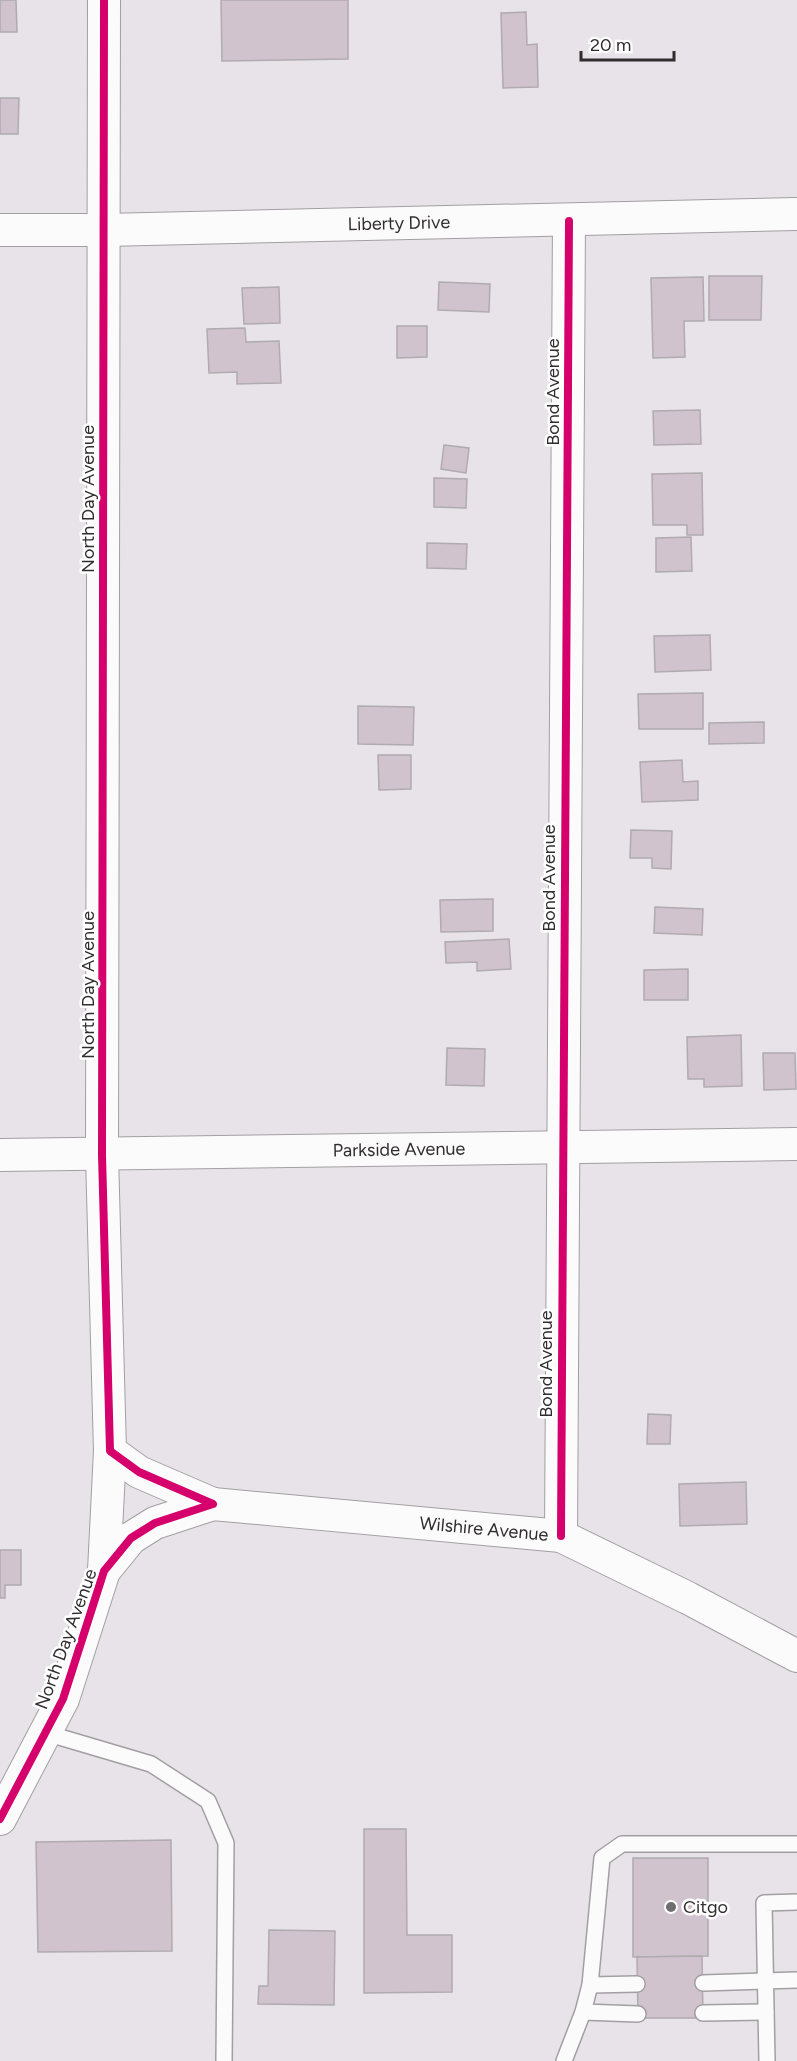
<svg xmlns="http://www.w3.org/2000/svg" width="797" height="2061" font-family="Figtree,sans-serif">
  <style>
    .building { fill: #d1c3ce; stroke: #afabae; stroke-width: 1.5 }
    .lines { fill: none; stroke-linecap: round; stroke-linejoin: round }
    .lane-casing { stroke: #a29fa2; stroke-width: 18 }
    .street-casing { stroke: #a29fa2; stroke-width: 34 }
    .lane { stroke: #fcfbfc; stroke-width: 15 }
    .street { stroke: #fcfbfc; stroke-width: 32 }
    .cycleway-casing { stroke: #fff; stroke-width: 11 }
    .cycleway { stroke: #d6006c; stroke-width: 8 }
    .poi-dot { fill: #706d70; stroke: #fff; stroke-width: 2 }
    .labels { text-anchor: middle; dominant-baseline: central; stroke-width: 5; stroke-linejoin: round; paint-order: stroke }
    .street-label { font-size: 18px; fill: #302d2f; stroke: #fff }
    .poi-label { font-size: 18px; fill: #302d2f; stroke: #fff; text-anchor: start }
  </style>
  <rect width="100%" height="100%" fill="#e8e3e8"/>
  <!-- building -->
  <g class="building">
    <path d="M0,0h16l1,32h-17z"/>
    <path d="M221,0h127v59l-126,2z"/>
    <path d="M526,12l1,33 10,-1 1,43 -35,1 -2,-75z"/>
    <path d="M0,98h19l-1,36h-18z"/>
    <path d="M709,276h53l-1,44h-52z"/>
    <path d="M703,277l1,44h-20l1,36 -32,1 -2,-80z"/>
    <path d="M439,282l51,2 -1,28 -51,-2z"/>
    <path d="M279,287l1,36 -36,1 -2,-36z"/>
    <path d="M397,326h30v31l-30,1z"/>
    <path d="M245,328l1,14 33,-1 2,42 -44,1v-12l-28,1 -2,-44z"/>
    <path d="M700,410l1,34 -47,1 -1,-34z"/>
    <path d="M444,445l25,3 -3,25 -25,-4z"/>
    <path d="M702,473l1,62h-16v-10h-34l-1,-51z"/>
    <path d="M434,478l33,1 -1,29 -32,-1z"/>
    <path d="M691,537l1,34 -36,1v-34z"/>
    <path d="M427,543l40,1 -1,25 -39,-1z"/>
    <path d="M710,635l1,35 -56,2 -1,-36z"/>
    <path d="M703,693v36h-64l-1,-35z"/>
    <path d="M358,706l56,1 -1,38 -55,-1z"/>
    <path d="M764,722v21l-55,1v-21z"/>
    <path d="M378,755h33v34l-32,1z"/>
    <path d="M682,760l1,22 15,-1v19l-56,2 -2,-40z"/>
    <path d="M631,830l41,1 -1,38 -19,-1v-10h-22z"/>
    <path d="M493,899v32l-52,1 -1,-32z"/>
    <path d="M655,907l48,2 -1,26 -48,-2z"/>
    <path d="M509,939l2,30 -34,2v-9l-31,1 -1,-21z"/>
    <path d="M688,969v31h-44v-30z"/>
    <path d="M741,1035l1,51 -38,1v-8h-16l-1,-42z"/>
    <path d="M447,1048l38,1 -1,37 -38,-1z"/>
    <path d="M763,1053h32l1,36 -32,1z"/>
    <path d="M648,1414l23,1 -1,29h-23z"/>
    <path d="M746,1482l1,42 -67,2 -1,-42z"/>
    <path d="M0,1550h21v35h-16v13h-5z"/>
    <path d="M364,1829h42l1,106h45v57l-88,1z"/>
    <path d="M171,1840l1,111 -134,1 -2,-110z"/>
    <path d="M633,1858h75v98l-75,1z"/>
    <path d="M269,1930l66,1 -1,74 -76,-1 1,-18h9z"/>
    <path d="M702,1956l1,62h-65l-1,-61z"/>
  </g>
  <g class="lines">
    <!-- lane casing -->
    <g class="lane-casing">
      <g id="lane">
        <path d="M46,1733l105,31 57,37 18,42 -2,218"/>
        <path d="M703,1983l94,-3"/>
        <path d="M590,1985l47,-1"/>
        <path d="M583,2012l55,2"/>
        <path d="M703,2013l63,-1"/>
        <path d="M564,2061l19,-49 7,-27 12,-127 20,-14h175"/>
        <path d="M767,2061l-3,-158 33,-1"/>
      </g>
    </g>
    <!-- street casing -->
    <g class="street-casing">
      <g id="street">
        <path id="s1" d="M0,230h104l693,-16"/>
        <path id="s2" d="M0,1155l797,-11"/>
        <path id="s3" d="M213,1504l348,32 127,62 109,58"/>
        <path d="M561,1536l8,-1315"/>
        <path d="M104,1571l6,-120"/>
        <path d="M0,1819l63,-120 41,-128 27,-33 24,-15 58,-19 -74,-32 -29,-21 -8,-296 2,-1155"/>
      </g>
    </g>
    <!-- lane -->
    <use href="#lane" class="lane"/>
    <!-- street -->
    <use href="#street" class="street"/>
    <!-- cycleway casing -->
    <g class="cycleway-casing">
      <g id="cycleway">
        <path d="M561,1536l8,-1315"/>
        <path d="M0,1819l63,-120 41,-128 27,-33 24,-15 58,-19 -74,-32 -29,-21 -8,-296 2,-1155"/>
      </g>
    </g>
    <!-- cycleway -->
    <use href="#cycleway" class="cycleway"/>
  </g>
  <!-- markers -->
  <circle class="poi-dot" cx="671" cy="1907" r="6"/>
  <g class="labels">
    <!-- street labels -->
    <g class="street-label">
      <text stroke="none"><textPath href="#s1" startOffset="399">Liberty Drive</textPath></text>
      <text transform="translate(553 392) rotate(-90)">Bond Avenue</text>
      <text transform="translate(88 499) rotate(-90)">North Day Avenue</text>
      <text transform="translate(549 878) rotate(-90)">Bond Avenue</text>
      <text transform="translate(88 985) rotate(-90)">North Day Avenue</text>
      <text stroke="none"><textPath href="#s2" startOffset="399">Parkside Avenue</textPath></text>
      <text transform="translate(546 1364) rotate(-90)">Bond Avenue</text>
      <text stroke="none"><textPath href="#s3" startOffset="272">Wilshire Avenue</textPath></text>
      <text transform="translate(66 1639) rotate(-70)">North Day Avenue</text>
    </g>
    <!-- poi labels -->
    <g class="poi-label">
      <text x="683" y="1907">Citgo</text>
    </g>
  </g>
  <!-- scale -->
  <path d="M581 51v9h93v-9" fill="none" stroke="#302d2f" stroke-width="3"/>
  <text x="590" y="51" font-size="18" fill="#302d2f" stroke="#ffffff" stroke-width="4.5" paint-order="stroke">20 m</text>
</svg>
